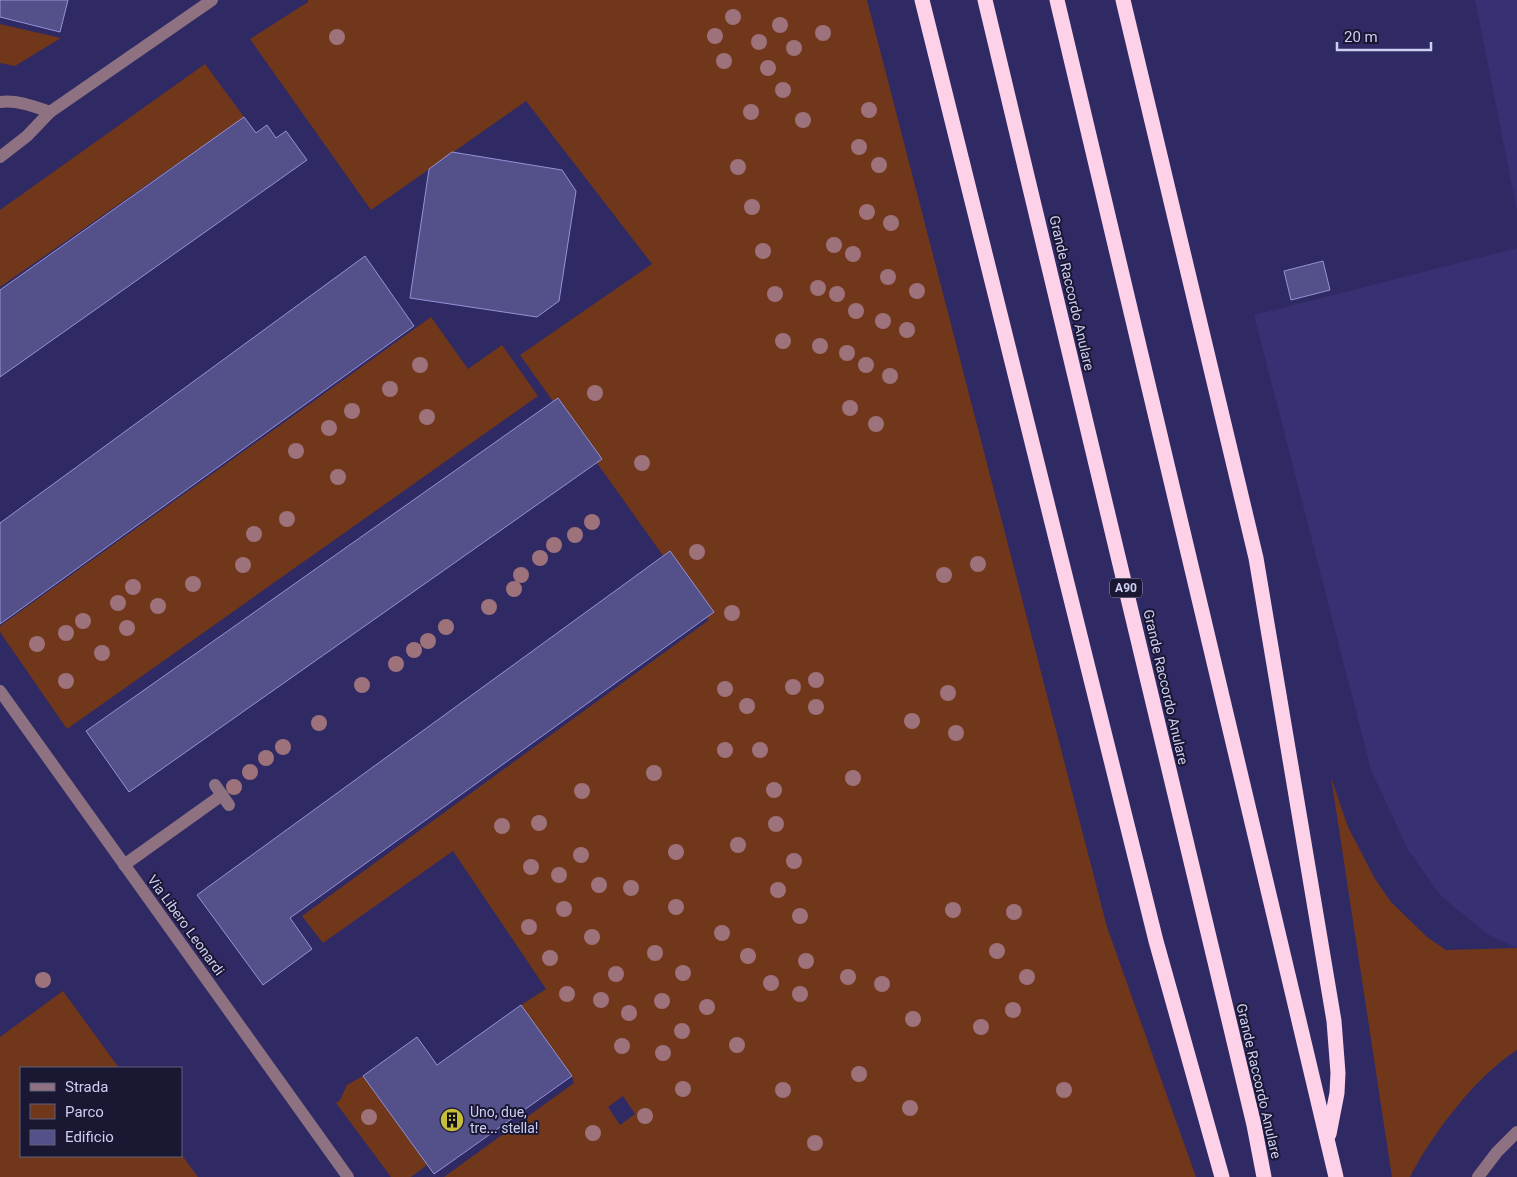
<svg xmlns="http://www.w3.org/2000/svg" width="1517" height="1177" font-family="Roboto,sans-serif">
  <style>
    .built { fill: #383072 }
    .green { fill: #71371b; fill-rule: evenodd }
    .building { fill: #53508a; stroke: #9593d8 }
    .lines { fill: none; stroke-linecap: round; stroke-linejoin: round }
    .minor { stroke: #8f7282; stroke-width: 12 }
    .highway { stroke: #fdd2e9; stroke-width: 15 }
    .tree { fill: #9e727b }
    .labels { text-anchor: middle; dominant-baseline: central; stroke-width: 4; stroke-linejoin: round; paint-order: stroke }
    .shield { fill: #191731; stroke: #9897b9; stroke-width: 1 }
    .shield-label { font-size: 12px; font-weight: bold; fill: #cecef3 }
    .street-label { font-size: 14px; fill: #cecef3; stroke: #191731 }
    .poi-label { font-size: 14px; fill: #cecef3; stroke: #191731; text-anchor: start }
  </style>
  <rect width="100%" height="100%" fill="#2f2964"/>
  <!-- built -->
  <g class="built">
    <path d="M1475,0h42v211z"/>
    <path d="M1517,248v700l-30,-14 -46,-38 -33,-46 -37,-80 -117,-455z"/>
  </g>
  <!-- green -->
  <g class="green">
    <path d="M308,0h559l240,927 89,250h-752l130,-94 -2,-7 -51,-71 25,-16 -93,-138 -130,92 -21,-27 407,-296 -189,-265 132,-91 -126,-163 -155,109 -121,-171 58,-37zM623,1096l12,18 -15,11 -12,-18z"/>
    <path d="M0,24l61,14 -46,28 -15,-3z"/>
    <path d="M205,64l39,53 -244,170v-77z"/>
    <path d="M431,317l37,52 34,-24 36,51 -471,333 -67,-97v-6z"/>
    <path d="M1331,777l17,50 27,52 16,23 36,35 19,13 71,-2v102c-41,26 -85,84 -107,127h-18z"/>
    <path d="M63,991l56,77h-98v88h160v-2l17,23h-198v-140z"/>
    <path d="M363,1076l64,89 -16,12h-20l-55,-74 4,-3 7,-15z"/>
  </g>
  <!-- building -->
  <g class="building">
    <path d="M0,0h68l-8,32 -60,-15z"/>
    <path d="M244,117l12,16 11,-8 9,13 10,-7 21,29 -307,217v-87z"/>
    <path d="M452,152l110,18 14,21 -17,110 -22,16 -127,-19 19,-129z"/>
    <path d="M365,256l49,70 -414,298v-101z"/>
    <path d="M1323,261l7,29 -39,10 -7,-29z"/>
    <path d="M558,398l44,61 -473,333 -43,-61z"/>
    <path d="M670,551l44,61 -424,306 22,31 -49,36 -66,-90z"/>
    <path d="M521,1005l51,71 -138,98 -71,-98 54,-39 20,28z"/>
  </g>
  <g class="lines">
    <!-- minor -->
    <g class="minor">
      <path d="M0,102c18,-2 33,4 50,10l-23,24 -27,21"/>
      <path d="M50,112l162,-112"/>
      <path d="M0,691l348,486"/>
      <path d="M215,785l14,20"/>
      <path d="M124,865l98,-70"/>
      <path d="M1478,1177l19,-25 20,-20"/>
    </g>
    <!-- highway -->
    <g class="highway">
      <path d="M922,0l234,941 66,236"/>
      <path d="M985,0l269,1125 10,52"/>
      <path d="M1057,0l279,1177"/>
      <path d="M1123,0l133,558 78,463 4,52 -1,20 -8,41"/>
    </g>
  </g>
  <!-- trees -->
  <g class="tree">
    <circle cx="733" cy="17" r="8"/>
    <circle cx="780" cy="25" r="8"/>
    <circle cx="823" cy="33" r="8"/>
    <circle cx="715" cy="36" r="8"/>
    <circle cx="337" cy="37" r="8"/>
    <circle cx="759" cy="42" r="8"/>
    <circle cx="794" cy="48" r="8"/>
    <circle cx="724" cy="61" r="8"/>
    <circle cx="768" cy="68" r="8"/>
    <circle cx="783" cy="90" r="8"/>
    <circle cx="869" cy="110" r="8"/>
    <circle cx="751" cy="112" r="8"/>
    <circle cx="803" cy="120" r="8"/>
    <circle cx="859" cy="147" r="8"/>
    <circle cx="879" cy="165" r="8"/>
    <circle cx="738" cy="167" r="8"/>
    <circle cx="752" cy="207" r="8"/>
    <circle cx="867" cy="212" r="8"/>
    <circle cx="891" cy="223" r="8"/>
    <circle cx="834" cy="245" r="8"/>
    <circle cx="763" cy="251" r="8"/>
    <circle cx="853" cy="254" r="8"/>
    <circle cx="888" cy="277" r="8"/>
    <circle cx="818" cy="288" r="8"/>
    <circle cx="917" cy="291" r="8"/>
    <circle cx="775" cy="294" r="8"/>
    <circle cx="837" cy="294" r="8"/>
    <circle cx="856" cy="311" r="8"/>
    <circle cx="883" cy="321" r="8"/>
    <circle cx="907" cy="330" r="8"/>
    <circle cx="783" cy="341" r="8"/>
    <circle cx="820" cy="346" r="8"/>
    <circle cx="847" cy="353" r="8"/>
    <circle cx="420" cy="365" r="8"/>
    <circle cx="866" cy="365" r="8"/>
    <circle cx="890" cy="376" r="8"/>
    <circle cx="390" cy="389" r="8"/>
    <circle cx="595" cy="393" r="8"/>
    <circle cx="850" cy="408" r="8"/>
    <circle cx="352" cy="411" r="8"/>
    <circle cx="427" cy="417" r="8"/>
    <circle cx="876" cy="424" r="8"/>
    <circle cx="329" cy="428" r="8"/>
    <circle cx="296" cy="451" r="8"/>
    <circle cx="642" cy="463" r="8"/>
    <circle cx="338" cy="477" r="8"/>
    <circle cx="287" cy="519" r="8"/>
    <circle cx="592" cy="522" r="8"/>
    <circle cx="254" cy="534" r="8"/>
    <circle cx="575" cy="535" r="8"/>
    <circle cx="554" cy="545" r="8"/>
    <circle cx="697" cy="552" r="8"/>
    <circle cx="540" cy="558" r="8"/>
    <circle cx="978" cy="564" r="8"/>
    <circle cx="243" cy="565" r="8"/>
    <circle cx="521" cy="575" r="8"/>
    <circle cx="944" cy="575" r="8"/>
    <circle cx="193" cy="584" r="8"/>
    <circle cx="133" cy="587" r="8"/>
    <circle cx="514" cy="589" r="8"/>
    <circle cx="118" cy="603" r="8"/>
    <circle cx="158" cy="606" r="8"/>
    <circle cx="489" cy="607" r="8"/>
    <circle cx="732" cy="613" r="8"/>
    <circle cx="83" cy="621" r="8"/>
    <circle cx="446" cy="627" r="8"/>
    <circle cx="127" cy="628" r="8"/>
    <circle cx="66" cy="633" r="8"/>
    <circle cx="428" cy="641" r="8"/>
    <circle cx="37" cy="644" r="8"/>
    <circle cx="414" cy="650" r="8"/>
    <circle cx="102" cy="653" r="8"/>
    <circle cx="396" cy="664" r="8"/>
    <circle cx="816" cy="680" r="8"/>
    <circle cx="66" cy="681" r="8"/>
    <circle cx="362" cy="685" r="8"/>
    <circle cx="793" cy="687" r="8"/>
    <circle cx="725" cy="689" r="8"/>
    <circle cx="948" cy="693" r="8"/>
    <circle cx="747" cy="706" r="8"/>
    <circle cx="816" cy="707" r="8"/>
    <circle cx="912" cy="721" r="8"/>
    <circle cx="319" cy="723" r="8"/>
    <circle cx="956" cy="733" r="8"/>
    <circle cx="283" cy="747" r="8"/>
    <circle cx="725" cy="750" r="8"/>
    <circle cx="760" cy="750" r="8"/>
    <circle cx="266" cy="758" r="8"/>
    <circle cx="250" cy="772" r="8"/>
    <circle cx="654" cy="773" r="8"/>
    <circle cx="853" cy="778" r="8"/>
    <circle cx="234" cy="787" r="8"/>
    <circle cx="774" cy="790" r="8"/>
    <circle cx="582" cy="791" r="8"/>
    <circle cx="539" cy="823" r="8"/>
    <circle cx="776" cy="824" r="8"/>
    <circle cx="502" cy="826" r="8"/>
    <circle cx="738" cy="845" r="8"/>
    <circle cx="676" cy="852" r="8"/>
    <circle cx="581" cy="855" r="8"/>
    <circle cx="794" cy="861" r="8"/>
    <circle cx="531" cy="867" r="8"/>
    <circle cx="559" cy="875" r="8"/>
    <circle cx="599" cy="885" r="8"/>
    <circle cx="631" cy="888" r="8"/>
    <circle cx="778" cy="890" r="8"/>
    <circle cx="676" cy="907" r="8"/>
    <circle cx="564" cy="909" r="8"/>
    <circle cx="953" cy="910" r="8"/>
    <circle cx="1014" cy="912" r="8"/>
    <circle cx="800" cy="916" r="8"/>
    <circle cx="529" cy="927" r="8"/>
    <circle cx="722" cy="933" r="8"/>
    <circle cx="592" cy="937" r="8"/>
    <circle cx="997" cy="951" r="8"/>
    <circle cx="655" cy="953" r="8"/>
    <circle cx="748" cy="956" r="8"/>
    <circle cx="550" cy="958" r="8"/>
    <circle cx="806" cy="961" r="8"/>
    <circle cx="683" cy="973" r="8"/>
    <circle cx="616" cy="974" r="8"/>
    <circle cx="848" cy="977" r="8"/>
    <circle cx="1027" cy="977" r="8"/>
    <circle cx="43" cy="980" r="8"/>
    <circle cx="771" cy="983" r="8"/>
    <circle cx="882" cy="984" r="8"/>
    <circle cx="567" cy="994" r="8"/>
    <circle cx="800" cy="994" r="8"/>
    <circle cx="601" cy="1000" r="8"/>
    <circle cx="662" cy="1001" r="8"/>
    <circle cx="707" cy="1007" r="8"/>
    <circle cx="1013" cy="1010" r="8"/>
    <circle cx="629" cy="1013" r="8"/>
    <circle cx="913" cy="1019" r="8"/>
    <circle cx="981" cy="1027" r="8"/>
    <circle cx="682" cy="1031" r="8"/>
    <circle cx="737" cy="1045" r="8"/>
    <circle cx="622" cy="1046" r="8"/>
    <circle cx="663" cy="1053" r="8"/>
    <circle cx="859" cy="1074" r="8"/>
    <circle cx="683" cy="1089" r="8"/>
    <circle cx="783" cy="1090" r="8"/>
    <circle cx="1064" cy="1090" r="8"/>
    <circle cx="910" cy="1108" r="8"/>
    <circle cx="645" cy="1116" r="8"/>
    <circle cx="369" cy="1117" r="8"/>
    <circle cx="593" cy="1133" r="8"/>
    <circle cx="815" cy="1143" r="8"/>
  </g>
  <!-- icons -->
  <defs>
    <g id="building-disc" transform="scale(1.25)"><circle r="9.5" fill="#c6bc3c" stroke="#191731"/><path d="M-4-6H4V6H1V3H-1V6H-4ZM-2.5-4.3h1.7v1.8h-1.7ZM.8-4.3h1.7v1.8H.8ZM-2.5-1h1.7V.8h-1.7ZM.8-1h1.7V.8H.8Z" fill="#111"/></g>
  </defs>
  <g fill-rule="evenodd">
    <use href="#building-disc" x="452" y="1120"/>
  </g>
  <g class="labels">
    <!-- shield labels -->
    <rect class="shield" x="1110" y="578.5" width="32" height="19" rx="4"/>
    <g class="shield-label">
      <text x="1126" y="588">A90</text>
    </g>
    <!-- street labels -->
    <g class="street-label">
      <text transform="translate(1072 293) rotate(77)">Grande Raccordo Anulare</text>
      <text transform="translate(1166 687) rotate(77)">Grande Raccordo Anulare</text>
      <text transform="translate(186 925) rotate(54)">Via Libero Leonardi</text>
      <text transform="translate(1259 1081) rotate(77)">Grande Raccordo Anulare</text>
    </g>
    <!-- poi labels -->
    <g class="poi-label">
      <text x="470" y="1112">Uno, due,<tspan x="470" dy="16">tre... stella!</tspan></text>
    </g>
  </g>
  <!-- legend -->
  <rect x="20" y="1067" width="162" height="90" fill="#191731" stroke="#61607f"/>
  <rect x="30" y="1083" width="25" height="8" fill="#8f7282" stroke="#61607f"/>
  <text x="65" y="1092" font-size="15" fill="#cecef3">Strada</text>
  <rect x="30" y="1104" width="25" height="15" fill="#71371b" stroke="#61607f"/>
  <text x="65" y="1117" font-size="15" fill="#cecef3">Parco</text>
  <rect x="30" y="1130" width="25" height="15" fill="#53508a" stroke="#61607f"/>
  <text x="65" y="1142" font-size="15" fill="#cecef3">Edificio</text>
  <!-- scale -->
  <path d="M1337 42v8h94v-8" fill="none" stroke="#cecef3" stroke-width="2.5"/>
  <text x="1344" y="42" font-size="15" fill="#cecef3" stroke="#191731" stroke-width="4" paint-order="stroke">20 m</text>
</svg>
